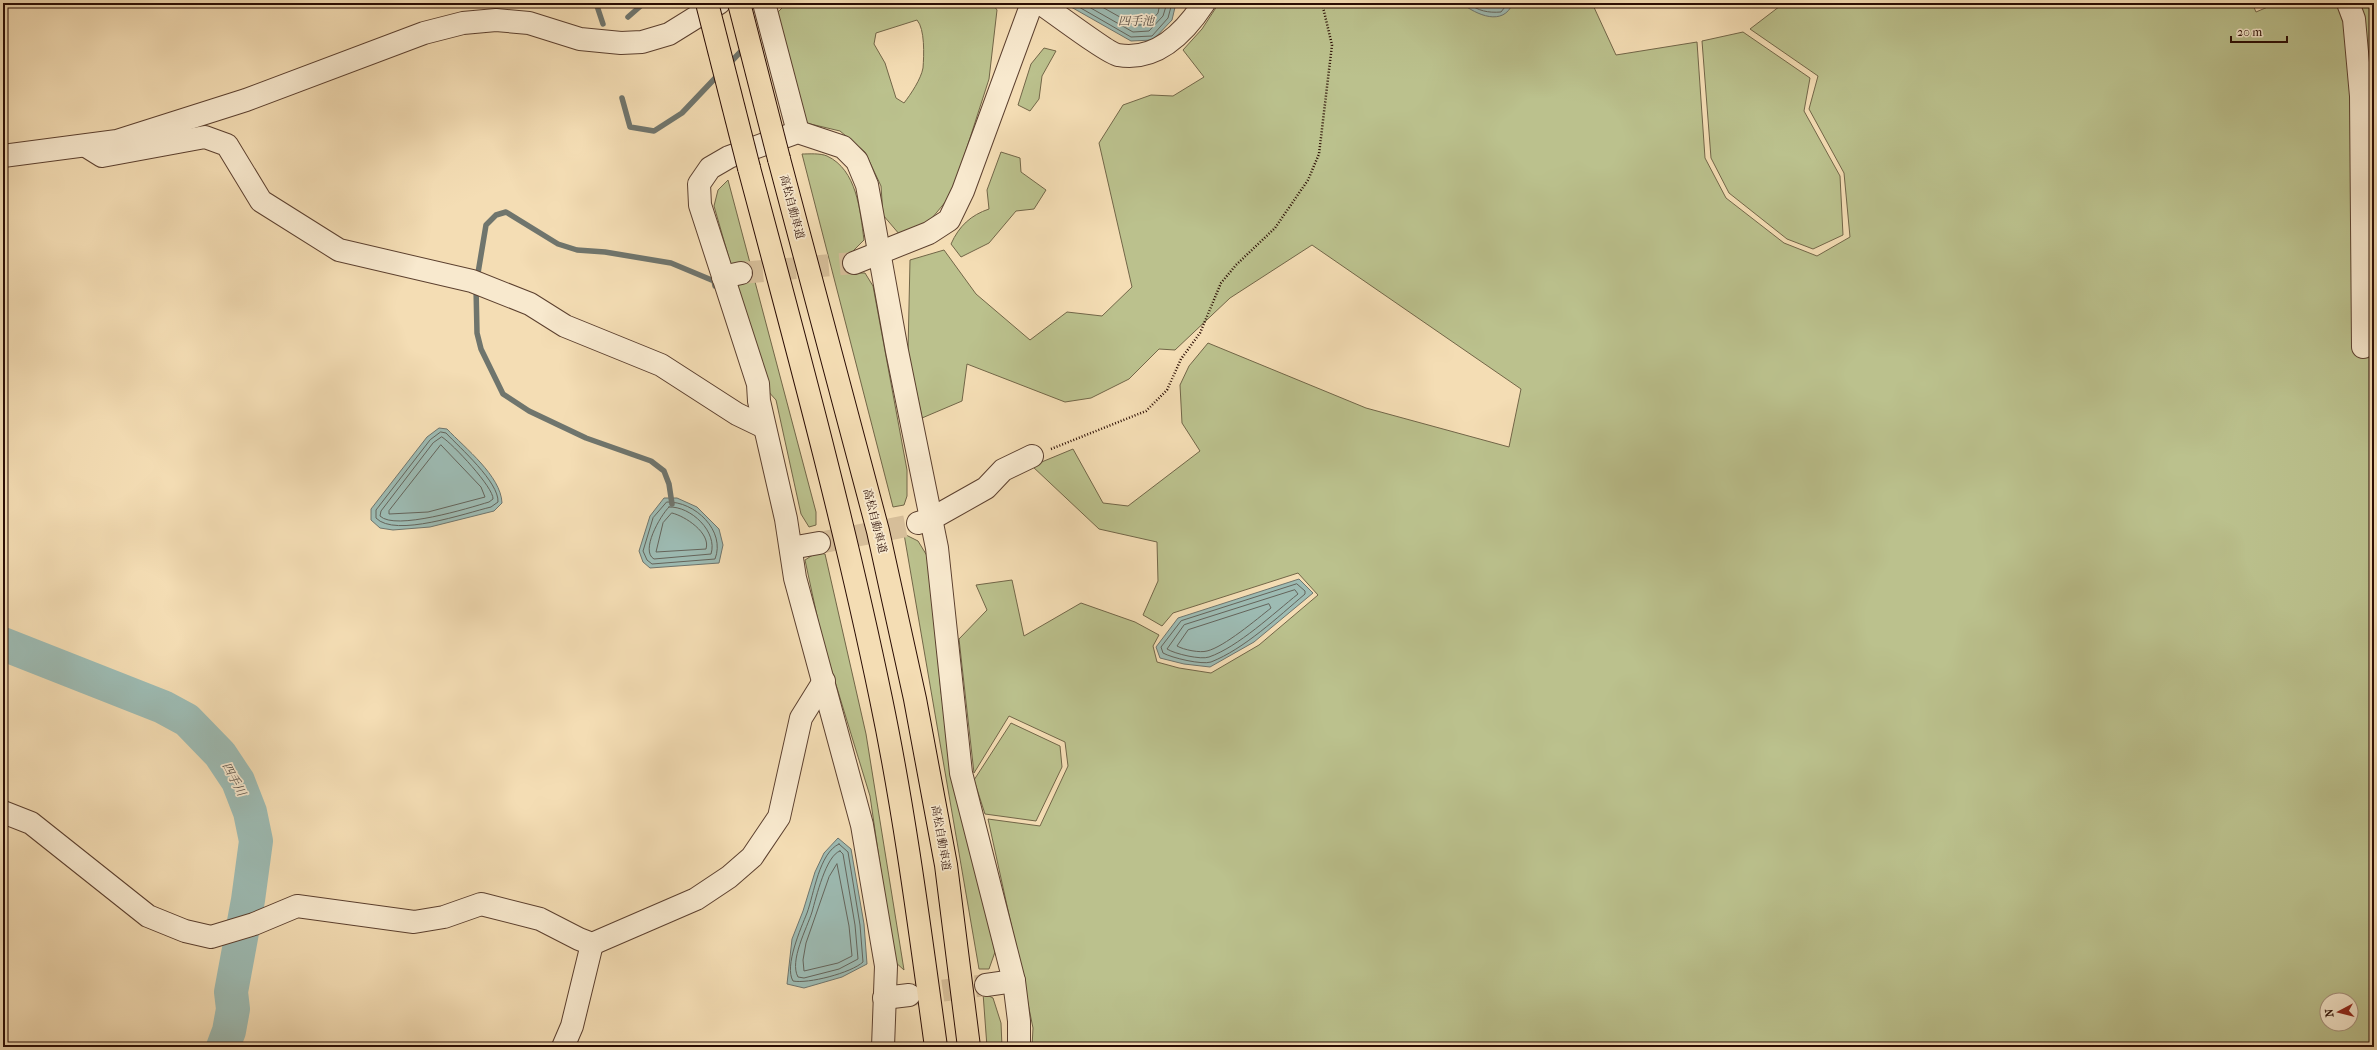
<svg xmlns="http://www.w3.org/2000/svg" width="2377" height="1050" font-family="'IM FELL French Canon','Noto Serif JP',serif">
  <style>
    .green { fill: #bbc18d; stroke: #726648; fill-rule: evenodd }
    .water { fill: #9dbbb3; stroke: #6f756d }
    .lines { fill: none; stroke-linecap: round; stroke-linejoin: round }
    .shore { stroke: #64645b; stroke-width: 1 }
    .stream { stroke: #6f756d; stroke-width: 5.5 }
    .river { stroke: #9dbbb3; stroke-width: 34 }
    .minor-tunnel { stroke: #d6be99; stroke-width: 22; stroke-dasharray: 22 11; stroke-linecap: butt }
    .minor-casing { stroke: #5c402f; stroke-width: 24 }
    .highway-casing { stroke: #2a0c03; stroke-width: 24 }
    .path { stroke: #2a0c03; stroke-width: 2.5; stroke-dasharray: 1 2; stroke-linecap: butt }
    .minor { stroke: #f8e9ce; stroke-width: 22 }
    .highway { stroke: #f4ddb4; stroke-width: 22 }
    .highway-bridge-casing { stroke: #2a0c03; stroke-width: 24; stroke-linecap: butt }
    .highway-bridge { stroke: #f4ddb4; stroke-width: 22 }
    .labels { text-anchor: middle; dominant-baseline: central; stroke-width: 3.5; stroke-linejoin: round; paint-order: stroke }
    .street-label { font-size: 11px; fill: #2a0c03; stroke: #f8e9ce }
    .water-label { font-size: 12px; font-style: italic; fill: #524941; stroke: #f8e9ce }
  </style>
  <rect width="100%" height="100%" fill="#f4ddb4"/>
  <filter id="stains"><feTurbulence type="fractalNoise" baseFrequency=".005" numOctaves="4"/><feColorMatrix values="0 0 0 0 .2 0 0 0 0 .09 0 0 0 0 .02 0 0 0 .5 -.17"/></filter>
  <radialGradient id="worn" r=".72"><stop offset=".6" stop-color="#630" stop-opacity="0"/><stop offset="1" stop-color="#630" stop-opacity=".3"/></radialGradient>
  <!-- green -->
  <g class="green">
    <path d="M787,3h205l5,7 -8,69 -37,115 -25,30 -27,11 -17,-20 -2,-29 -16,-34 -25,-21 -38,-9 -26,-108zM917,20c8,9 7,35 6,48 -2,11 -12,26 -19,35l-8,-5 -11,-35 -11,-19 2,-11z"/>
    <path d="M1219,3h373l24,52 81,-13 8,116 21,40 58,45 33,13 33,-19 -6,-64 -35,-64 9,-33 -68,-47 34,-26h468l4,9 21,-9h97v1044h-1342l1,-19 -11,-54 -34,-155 52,7 28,-60 -3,-24 -56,-26 -35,57 -15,-134 28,-29 -11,-25 36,-5 12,56 57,-33 54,19 24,13 -6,11 4,16 22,6 32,5 48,-28 59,-50 -20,-22 -125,40 -11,13 -19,-11 15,-34 -1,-39 -58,-13 -67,-63 41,-17 30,54 25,3 72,-55 -18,-28 -2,-38 9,-19 19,-23 158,65 143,39 12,-58 -209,-144 -82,53 -55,52 -16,-1 -30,30 -38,19 -26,4 -98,-38 -5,37 -40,17 -14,-66 2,-92 34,-10 32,44 54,46 37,-28 35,4 30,-29 -33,-144 24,-38 28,-10 22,1 31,-19 -21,-27 19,-21zM2327,1000h24v24h-24z"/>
    <path d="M1743,32l67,46 -6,33 36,65 3,59 -30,14 -26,-10 -58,-46 -18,-35 -9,-117z"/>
    <path d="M1044,48l12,3 -14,25 -3,23 -9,12 -12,-6 13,-41z"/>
    <path d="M1001,152l19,6 1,14 25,18 -12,19 -18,2 -27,32 -28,14 -10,-13c8,-18 20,-29 38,-35l-2,-19z"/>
    <path d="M802,154c7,0 18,-1 25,2 30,14 33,54 37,84l-14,14 4,19h11l8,13 34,184v26l-3,9 -11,2z"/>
    <path d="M728,180l88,332v13l-7,2 -8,-13 -25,-114 -9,-10 -53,-184 4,-16z"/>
    <path d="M904,534l14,7 11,18 12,133 15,93 39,167 -6,17h-10z"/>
    <path d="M816,553l9,1 41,180 38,236 -10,-9 -24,-165 -48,-157 -17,-79z"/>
    <path d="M1011,723l49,23 2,21 -26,54 -51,-7 -11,-34z"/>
    <path d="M983,993l10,5 8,25 1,24h-15z"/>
  </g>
  <!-- water -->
  <g class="water">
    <path d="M1064,3h112l-4,17 -19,20 -22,1z"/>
    <path d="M1461,3h52c-10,24 -36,12 -52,0z"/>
    <path d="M439,428l8,1c18,19 54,47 55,74l-8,8 -64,16 -37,3 -13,-2 -9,-8v-11l56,-72z"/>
    <path d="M664,498h13l20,9 22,22 4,16 -4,18 -69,5 -7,-6 -4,-11 11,-35z"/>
    <path d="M1299,579l14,14 -59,49 -44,25 -26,-3 -24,-6 -4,-11 22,-29z"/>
    <path d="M838,838l13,11 13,75 3,40 -25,13 -38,11 -17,-4 5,-45 11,-28 12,-39 9,-19z"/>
  </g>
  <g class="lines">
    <!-- shore -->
    <g class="shore">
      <path d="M1072,3l59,34 21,-1 16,-18 4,-15"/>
      <path d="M1082,3l51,29 16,-1 14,-15 4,-13"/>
      <path d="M1095,3l39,22h13l11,-12 2,-10"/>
      <path d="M1468,3c10,8 20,10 33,9l7,-9"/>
      <path d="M441,432l5,1c14,15 53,49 52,69l-7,5c-25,6 -96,31 -115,11v-8l54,-70z"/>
      <path d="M442,437c11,7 52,51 51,62l-4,3c-20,6 -94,29 -109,14l1,-5 52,-68z"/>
      <path d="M441,445l40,42 4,10 -57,15 -39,2v-3z"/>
      <path d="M667,502c28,-1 59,29 48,57l-63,5 -5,-4 -4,-9 10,-33z"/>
      <path d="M669,507c22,-1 49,25 42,47l-57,5c-14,-8 6,-43 15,-52z"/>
      <path d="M672,513c13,3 39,20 34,36l-50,3 7,-29z"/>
      <path d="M1297,584l8,7v3c-27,23 -61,55 -94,68 -9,3 -39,-4 -48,-9l-2,-6 20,-26z"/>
      <path d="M1295,590l3,4c-24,19 -60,53 -89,63 -8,3 -34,-3 -42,-8l17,-24z"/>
      <path d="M1269,604l2,4c-14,11 -47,39 -64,43 -7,2 -23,-1 -30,-5l11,-16z"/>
      <path d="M839,844l9,8 12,73 3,37c-12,11 -55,22 -70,19 -9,-15 8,-53 14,-68 7,-19 12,-60 32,-69z"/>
      <path d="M840,851l3,3 12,71 3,34 -19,10 -35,9 -6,-1c-9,-16 9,-49 14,-65 4,-14 14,-57 28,-61z"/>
      <path d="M837,864l12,62 3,30 -14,7 -34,8 -1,-11 3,-17 23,-66z"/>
    </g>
    <!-- stream -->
    <g class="stream">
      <path d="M596,3l7,21"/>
      <path d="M628,17l16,-14"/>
      <path d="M729,64l16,-17"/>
      <path d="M622,98l8,29 24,4 28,-18 38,-40"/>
      <path d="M477,279l9,-54 10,-10 10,-3 52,32 19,6 28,2 66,11 43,18 1,5"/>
      <path d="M476,287l1,46 4,16 22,45 26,17 57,27 65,23 13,10 5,13 3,20"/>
    </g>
    <!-- river -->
    <path class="river" d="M3,644l160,63 24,13 33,34 18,27 12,31 6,29 -8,59 -17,92 2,17 -4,22 -6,16"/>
    <!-- minor-tunnel -->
    <g class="minor-tunnel">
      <path d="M741,273l113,-10"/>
      <path d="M819,543l98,-19"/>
      <path d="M910,995l76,-10"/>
    </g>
    <!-- minor casing -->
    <g class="minor-casing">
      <g id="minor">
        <path d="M764,3l34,129"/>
        <path d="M1040,3c12,8 69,51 78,52 39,7 67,-23 86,-52"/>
        <path d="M2348,3l6,16 7,77 2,251"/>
        <path d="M86,146l16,10 103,-19 22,8 34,56 78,49 133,31 58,23 35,22 96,39 76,49 27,13"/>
        <path d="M3,156l114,-15 129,-41 178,-67 39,-10 33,-3 33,3 51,16 41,4 21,-1 27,-8 50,-31"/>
        <path d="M854,263l75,-30 20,-13 14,-29 69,-188"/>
        <path d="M723,277l18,-4"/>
        <path d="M918,523l13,-4 55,-31 17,-18 29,-14"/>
        <path d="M791,548l28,-5"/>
        <path d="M3,812l28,11 117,93 37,15 26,6 43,-13 43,-18 117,16 30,-5 37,-13 59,15 39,20 13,5 104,-45 33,-22 23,-20 27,-40 22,-99 23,-37"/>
        <path d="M986,985l28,-4"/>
        <path d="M884,998l25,-3"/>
        <path d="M563,1047l9,-21 20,-82"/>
        <path d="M883,1047l3,-81 -24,-141 -67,-247 -9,-59 -27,-118 -1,-17 -58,-179 -1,-21 11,-16 19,-11 69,-25 45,15 14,14 10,24 30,166 40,197 24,225 53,208 5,40v26"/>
      </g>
    </g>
    <!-- highway casing -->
    <g class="highway-casing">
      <g id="highway">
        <path d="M779,159l99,372 37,168 31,166 23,182"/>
        <path d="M749,168c47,176 95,352 132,531 24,115 39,232 55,348"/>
      </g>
    </g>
    <!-- path -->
    <path class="path" d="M1051,449l95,-38 21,-21 14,-31 19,-26 21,-50 15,-18 39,-37 33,-48 11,-26 13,-109 -10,-42"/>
    <!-- minor -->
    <use href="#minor" class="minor"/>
    <!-- highway -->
    <use href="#highway" class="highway"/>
    <!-- highway-bridge casing -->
    <g class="highway-bridge-casing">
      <g id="highway-bridge">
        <path d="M707,3l42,165"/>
        <path d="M739,3l40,156"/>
      </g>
    </g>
    <!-- highway-bridge -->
    <use href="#highway-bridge" class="highway-bridge"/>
  </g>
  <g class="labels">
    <!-- street labels -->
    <g class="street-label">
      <text transform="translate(792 207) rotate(75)">高松自動車道</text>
      <text transform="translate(875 521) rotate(76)">高松自動車道</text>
      <text transform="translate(941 838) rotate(80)">高松自動車道</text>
    </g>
    <!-- water labels -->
    <g class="water-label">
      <text x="1136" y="21">四手池</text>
      <text transform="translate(234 779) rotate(62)">四手川</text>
    </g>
  </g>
  <!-- margin -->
  <rect width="2377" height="1050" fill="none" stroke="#f4ddb4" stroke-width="16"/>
  <rect x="4" y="4" width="2369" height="1042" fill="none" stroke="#2a0c03" stroke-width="2"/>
  <rect x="8" y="8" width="2361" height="1034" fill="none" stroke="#2a0c03"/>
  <!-- north arrow -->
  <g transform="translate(2339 1012) rotate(263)"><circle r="19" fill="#f8e9ce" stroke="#a6917d"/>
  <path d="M0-3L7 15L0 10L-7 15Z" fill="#8f2418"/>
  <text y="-6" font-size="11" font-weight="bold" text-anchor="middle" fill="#2a0c03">N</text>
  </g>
  <!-- scale -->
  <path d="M2231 36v6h56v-6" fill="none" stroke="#2a0c03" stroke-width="2"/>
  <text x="2237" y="36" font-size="12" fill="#2a0c03" stroke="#f8e9ce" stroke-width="3" paint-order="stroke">20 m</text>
  <rect width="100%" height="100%" filter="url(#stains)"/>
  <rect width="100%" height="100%" fill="url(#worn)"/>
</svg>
